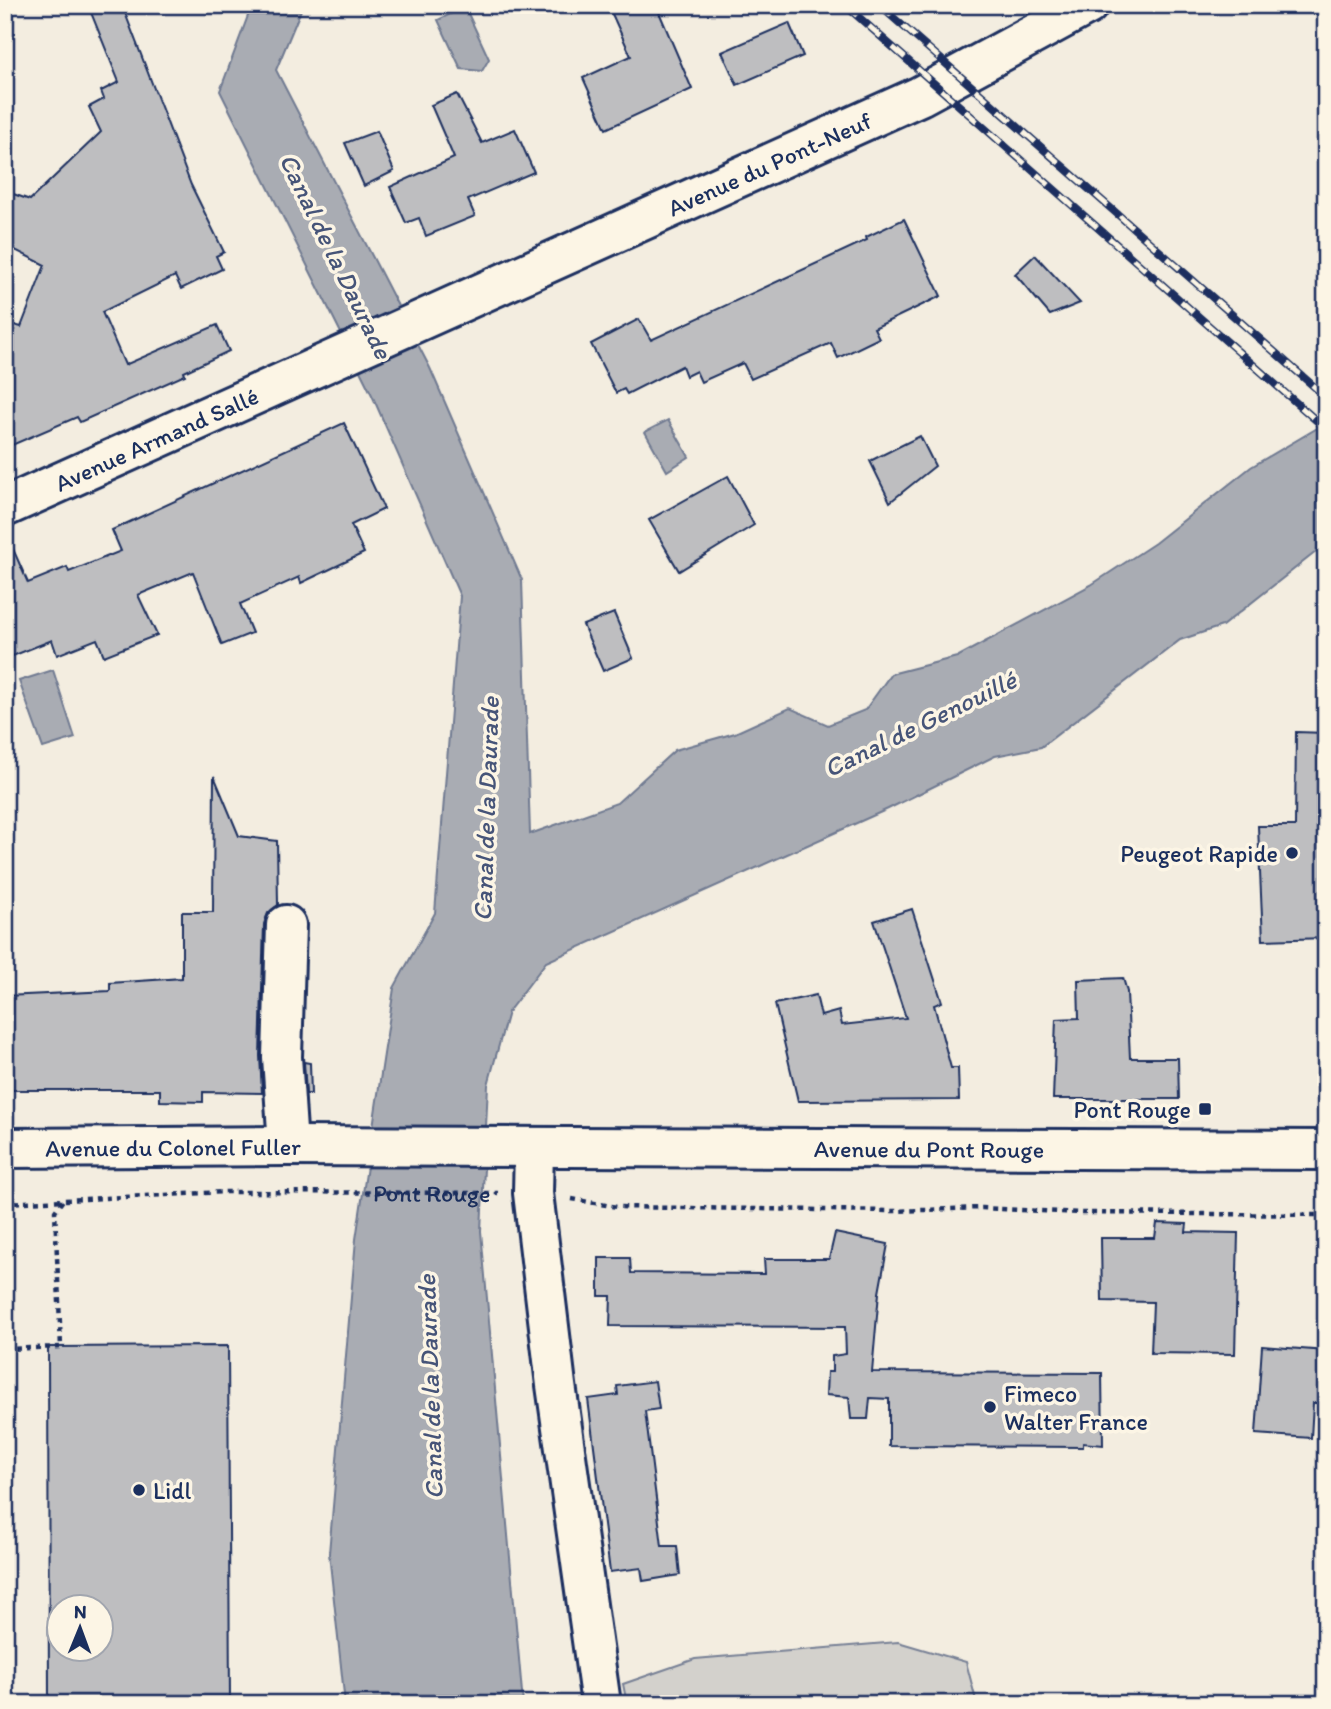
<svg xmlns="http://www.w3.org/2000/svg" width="1331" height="1709" font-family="Itim,sans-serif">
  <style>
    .green { fill: #d3d1cc; stroke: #778095; stroke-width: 2 }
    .water { fill: #a9acb3; stroke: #707a91; stroke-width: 2 }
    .building { fill: #bebec0; stroke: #1b2f5e; stroke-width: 2; fill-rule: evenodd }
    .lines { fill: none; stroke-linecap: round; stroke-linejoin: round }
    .minor-casing { stroke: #1b2f5e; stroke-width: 44 }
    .major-casing { stroke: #1b2f5e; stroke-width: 44 }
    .path { stroke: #1b2f5e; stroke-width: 4.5; stroke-dasharray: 5 5; stroke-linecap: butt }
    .minor { stroke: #fcf5e5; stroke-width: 38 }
    .major { stroke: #fcf5e5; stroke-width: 38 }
    .rail-casing { stroke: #1b2f5e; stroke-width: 8 }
    .rail { stroke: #fcf5e5; stroke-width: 5; stroke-dasharray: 16; stroke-linecap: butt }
    .poi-dot { fill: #1b2f5e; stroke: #fcf5e5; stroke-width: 2.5 }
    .labels { text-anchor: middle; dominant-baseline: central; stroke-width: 7; stroke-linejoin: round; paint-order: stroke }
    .street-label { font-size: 24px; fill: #1b2f5e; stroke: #fcf5e5 }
    .poi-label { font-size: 24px; fill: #1b2f5e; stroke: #fcf5e5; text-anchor: end }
    .water-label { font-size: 26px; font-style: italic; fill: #465478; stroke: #fcf5e5 }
  </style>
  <rect width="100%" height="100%" fill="#f3ede0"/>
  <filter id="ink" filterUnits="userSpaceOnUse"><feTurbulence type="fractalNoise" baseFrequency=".0143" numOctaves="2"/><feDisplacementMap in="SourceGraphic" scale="14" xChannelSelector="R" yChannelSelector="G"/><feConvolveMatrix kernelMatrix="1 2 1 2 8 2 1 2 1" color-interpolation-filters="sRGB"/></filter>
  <g filter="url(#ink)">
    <!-- green -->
    <path class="green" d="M898,1642l68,20 11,42h-350l-4,-20 72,-25z"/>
    <!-- water -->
    <g class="water">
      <path d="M252,5h51l-27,65 154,298 92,212 8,254 87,-31 58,-53 60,-17 55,-25 38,17 37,-15 26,-36 66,-17 134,-72 64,-42 96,-76 75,-44v121l-104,82 -42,14 -139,107 -46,9 -107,53 -342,153 -38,50 -20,73 -7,146 42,473h-178l-16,-151 27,-314 38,-251 41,-75 25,-317 -88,-201 -152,-304z"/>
      <path d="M465,7l24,52 -7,12 -21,-2 -23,-49z"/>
      <path d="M668,420l21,37 -22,14 -22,-39z"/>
      <path d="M53,670l22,68 -32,10 -24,-67z"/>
    </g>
    <!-- building -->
    <g class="building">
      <path d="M88,5h34l69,180 33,67 -8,4 6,13 -41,20 -6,-13 -73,36 23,53 92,-40 12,26 -45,21 1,3 -105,47 -3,-5 -72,31v-126l16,5 24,-62 -40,-20v-54l25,9 71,-68 -12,-25 15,-8 -3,-8 18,-9z"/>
      <path d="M608,5h48l36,84 -86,40 -23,-51 48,-22z"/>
      <path d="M789,23l14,33 -66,29 -15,-33z"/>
      <path d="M457,94l25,49 33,-14 19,43 -66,28 7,16 -49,20 -7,-18 -13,5 -16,-36 64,-29 -23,-53z"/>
      <path d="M377,131l17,40 -30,15 -19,-43z"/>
      <path d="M904,219l37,77 -67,32 5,10 -41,20 -7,-15 -80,36 -8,-16 -42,19 -5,-11 -10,5 -4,-10 -55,28 -3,-5 -8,4 -25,-49 48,-25 12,21 216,-100 -1,-3z"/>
      <path d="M1035,255l45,48 -30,12 -35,-41z"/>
      <path d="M344,423l40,86 -33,16 13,28 -63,30 -2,-6 -59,27 12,29 -30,12 -29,-73 -55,23 19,40 -53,21 -7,-17 -40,16 -5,-15 -47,19v-128l23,52 39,-16 2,5 52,-21 -9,-21z"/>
      <path d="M920,436l15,30 -45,36 -20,-41z"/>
      <path d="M728,476l26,49 -75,46 -30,-51z"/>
      <path d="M614,613l19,45 -30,13 -20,-46z"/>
      <path d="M1296,732l30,1v205l-63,2 -5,-114h37z"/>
      <path d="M214,776l25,60 38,5 1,64 -10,8 -4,11 -4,132 2,37 -59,-1v10l-43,-1v-11h-155v-94l105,-5v-8l72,-5v-66h31z"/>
      <path d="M912,909l30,93 -8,3 17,63h7l1,32 -161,1 -23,-97 41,-9 5,21 18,-5 3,14 64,-7 -32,-97z"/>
      <path d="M1123,978l4,14 3,66h48l1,41h-126l3,-80 23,-1 -1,-38z"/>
      <path d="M304,1062l6,1 1,31h-5z"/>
      <path d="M1157,1223l30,1 -1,8 52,1 -3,121 -84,-1 2,-51 -51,-1 -1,-63h54z"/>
      <path d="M835,1233l53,11 -9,49 -7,79 230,1 1,72 -20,-2v4l-194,-1v-47l-19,-1 -2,21h-17l-2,-22 -23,-2 1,-23h5v-16l14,-2 -1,-27 -235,-1 1,-30h-12v-38h31l1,15 134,1 -1,-15h65z"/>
      <path d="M228,1346l2,358h-181l-1,-357zM60,1607h42v42h-42z"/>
      <path d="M1262,1346l64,5v52h-13l-2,35 -55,-4z"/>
      <path d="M655,1381l4,28 -14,2 17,135h15l3,29 -37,6 -2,-13 -31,4 -22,-173 30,-4 -1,-9z"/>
    </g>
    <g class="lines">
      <!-- minor casing -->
      <g class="minor-casing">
        <g id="minor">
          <path d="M286,925l-4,132 6,89"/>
          <path d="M534,1148l-1,45 23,192 45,319"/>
        </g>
      </g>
      <!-- major casing -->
      <g class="major-casing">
        <g id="major">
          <path id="s2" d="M5,507l915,-411 168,-91"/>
          <path id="s3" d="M5,1148l283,-2 1038,4"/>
        </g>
      </g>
      <!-- path -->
      <g class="path">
        <path d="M572,1199l45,8 276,4 89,-3 101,5 243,2"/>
        <path id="s1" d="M5,1203l222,-11 271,1"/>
        <path d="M5,1349l56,-2 -6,-136 8,-11"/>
      </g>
      <!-- minor -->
      <use href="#minor" class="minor"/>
      <!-- major -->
      <use href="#major" class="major"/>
      <!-- rail casing -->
      <g class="rail-casing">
        <g id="rail">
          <path d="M845,5l481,424"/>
          <path d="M879,5l447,392"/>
        </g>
      </g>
      <!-- rail -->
      <use href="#rail" class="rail"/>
    </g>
  </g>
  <!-- markers -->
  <g class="poi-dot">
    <circle cx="1292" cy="853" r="7"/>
    <rect x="1198" y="1102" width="14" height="14" rx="3.5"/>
    <circle cx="990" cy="1407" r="7"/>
    <circle cx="139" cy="1490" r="7"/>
  </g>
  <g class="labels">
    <!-- street labels -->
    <g class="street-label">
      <text stroke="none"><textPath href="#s2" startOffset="838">Avenue du Pont-Neuf</textPath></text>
      <text stroke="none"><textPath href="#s2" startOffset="166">Avenue Armand Sallé</textPath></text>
      <text stroke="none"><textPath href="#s3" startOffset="168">Avenue du Colonel Fuller</textPath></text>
      <text stroke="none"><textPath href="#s3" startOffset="924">Avenue du Pont Rouge</textPath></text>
      <text stroke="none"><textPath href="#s1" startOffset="427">Pont Rouge</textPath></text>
    </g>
    <!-- poi labels -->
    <g class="poi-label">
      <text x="1278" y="853">Peugeot Rapide</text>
      <text x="1191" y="1109">Pont Rouge</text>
      <text x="1004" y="1393" text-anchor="start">Fimeco<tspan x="1004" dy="28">Walter France</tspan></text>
      <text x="153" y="1490" text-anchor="start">Lidl</text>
    </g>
    <!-- water labels -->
    <g class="water-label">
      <text transform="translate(336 256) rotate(64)">Canal de la Daurade</text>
      <text transform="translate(920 724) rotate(-26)">Canal de Genouillé</text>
      <text transform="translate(486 809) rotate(-88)">Canal de la Daurade</text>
      <text transform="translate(430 1387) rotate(-92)">Canal de la Daurade</text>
    </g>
  </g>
  <!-- margin -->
  <rect width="1331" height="1709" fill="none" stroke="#fcf5e5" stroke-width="28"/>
  <rect x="14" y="14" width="1303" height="1681" fill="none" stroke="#1b2f5e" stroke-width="2.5" filter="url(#ink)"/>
  <!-- north arrow -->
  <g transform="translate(80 1628) rotate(1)"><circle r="33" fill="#fcf5e5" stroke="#a2a6af" stroke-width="2"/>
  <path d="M0-5L12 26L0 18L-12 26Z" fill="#1b2f5e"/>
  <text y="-10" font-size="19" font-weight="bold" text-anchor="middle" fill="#1b2f5e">N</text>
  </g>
</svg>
